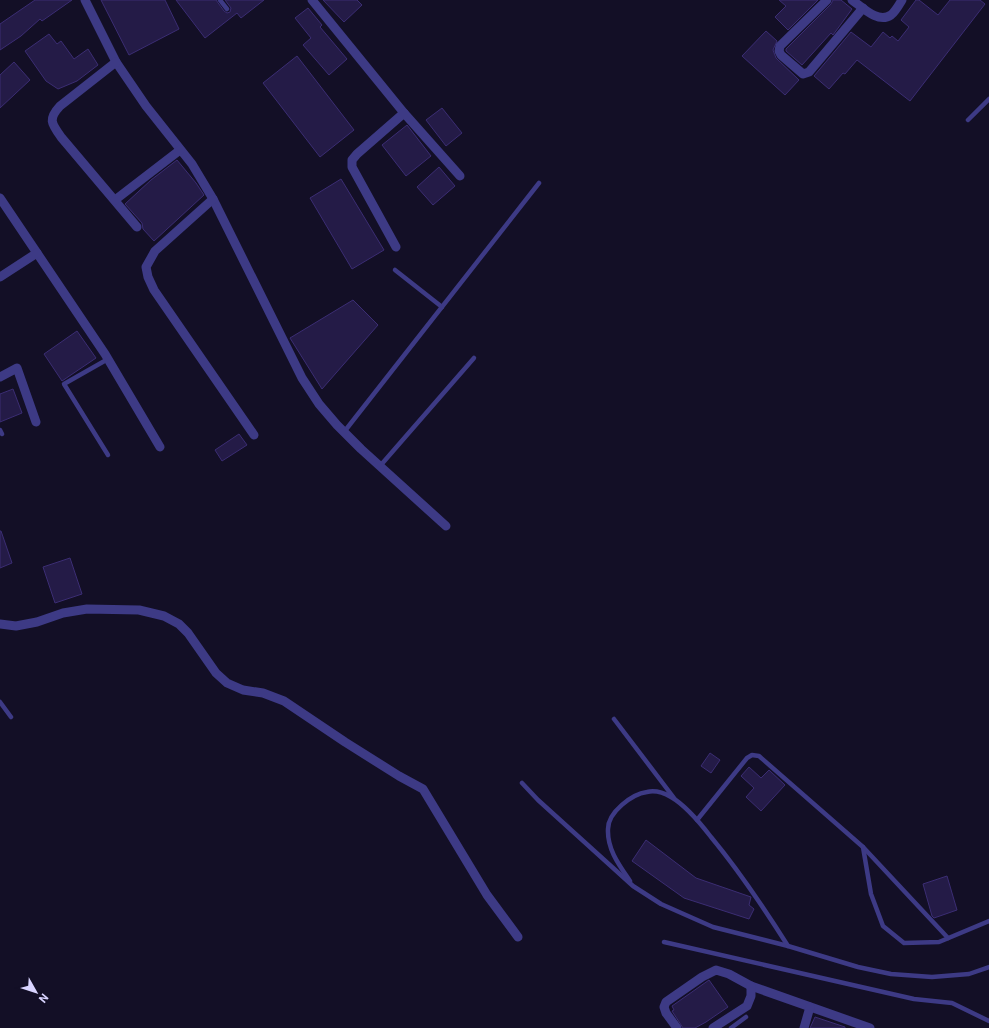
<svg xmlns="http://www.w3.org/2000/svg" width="989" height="1028" font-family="Roboto,sans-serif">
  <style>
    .building { fill: #241b47; stroke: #3b2d73 }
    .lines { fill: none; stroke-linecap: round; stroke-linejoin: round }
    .lane { stroke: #3d3a85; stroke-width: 4.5 }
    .street { stroke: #3d3a85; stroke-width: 9 }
  </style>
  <rect width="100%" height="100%" fill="#130f26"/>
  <!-- building -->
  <g class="building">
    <path d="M35,0h37l-30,21 -2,-2 -19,17 -21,14v-26z"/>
    <path d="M101,0h64l14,29 -50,26z"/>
    <path d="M176,0h40l8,11 3,2 3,-1 1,-4 -6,-8h39l-23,18 -4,-5 -32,25z"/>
    <path d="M323,0h34l5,5 -18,17z"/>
    <path d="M779,0h39l-30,30 -13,-13 11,-11z"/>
    <path d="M833,0h8l11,9 -19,26 -2,-2 -29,32 -16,-14v-2l45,-45z"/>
    <path d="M916,0h3l19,15 12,-15h30l5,4 -75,97 -53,-41 -12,14 -2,-1 -14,16 -15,-13 37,-44 20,15 12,-15 7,6 2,-2 6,5 11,-14 -8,-7z"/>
    <path d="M308,8l14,17 -2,2 27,32 -18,16 -26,-30 8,-7 -16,-20z"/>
    <path d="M766,31l11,10 -4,9 3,8 23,22 -14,15 -43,-39z"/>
    <path d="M49,34l8,10 4,-3 13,18 14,-10 10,16 -21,16 -19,8 -12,-8 -21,-30z"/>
    <path d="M297,56l57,74 -34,27 -57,-74z"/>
    <path d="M14,62l16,18 -30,28v-33z"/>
    <path d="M442,108l20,25 -16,13 -20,-26z"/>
    <path d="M407,125l24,31 -25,20 -24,-31z"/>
    <path d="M177,160l19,23 8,12 -50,46 -11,-12 -1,-6 -17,-19 26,-24z"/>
    <path d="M439,167l16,19 -22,19 -16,-18z"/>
    <path d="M341,179l43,71 -32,19 -42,-71z"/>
    <path d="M353,300l25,25 -56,64 -32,-51z"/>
    <path d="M77,331l19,27 -34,23 -18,-27z"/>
    <path d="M13,389l9,24 -22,9v-28z"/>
    <path d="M239,434l8,11 -25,16 -7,-11z"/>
    <path d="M0,531h1l11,32 -12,5z"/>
    <path d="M70,558l12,36 -27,9 -12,-36z"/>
    <path d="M710,753l10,7 -9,13 -10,-7z"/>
    <path d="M749,767l12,11 8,-8 16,15 -24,26 -15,-14 8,-9 -13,-12z"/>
    <path d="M646,840l50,38 55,19 -2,8 5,4 -5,10 -65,-21 -52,-37z"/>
    <path d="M947,876l10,34 -23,8 -2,-2 -9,-32z"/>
    <path d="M709,980l19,27 -22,15 -11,6h-12l-11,-17 2,-1 -2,-4z"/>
    <path d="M815,1017l30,10v1h-35z"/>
  </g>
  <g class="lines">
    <!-- lane -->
    <g class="lane">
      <path d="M220,0l7,9"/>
      <path d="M968,120l21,-21"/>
      <path d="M395,270l47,37"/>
      <path d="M108,359l-44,25 44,71"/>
      <path d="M0,430l2,4"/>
      <path d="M344,432l195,-249"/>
      <path d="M380,466l94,-108"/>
      <path d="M0,702l11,15"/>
      <path d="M614,719l60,79"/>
      <path d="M522,783l16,17 95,86 28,18 52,23 75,19 70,21 33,7 41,3 37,-3 20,-7"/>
      <path d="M697,820l50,-62 5,-3 7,1 104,91 85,91"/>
      <path d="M863,847l8,47 12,32 21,17 35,-1 50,-21"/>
      <path d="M630,881c-11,-16 -23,-32 -22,-52 0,-17 24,-35 39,-37 8,-2 17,1 24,5 14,8 30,27 40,40 29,35 53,71 77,109"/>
      <path d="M664,942l250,57 38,4 37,18"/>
      <path d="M731,1028l15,-11"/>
    </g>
    <!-- street -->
    <g class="street">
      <path d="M85,0l31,62 30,44 46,58 21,35 89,179 17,26 18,21 24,24 85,77"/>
      <path d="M312,0l92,113 -47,41 -5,6v7l44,80"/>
      <path d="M827,0l-47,46 -1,5 2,4 22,19 6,-2 54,-64"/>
      <path d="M852,0c10,7 26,24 39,15 4,-3 8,-10 11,-15"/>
      <path d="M116,62l-56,44c-12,13 -9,17 1,31l76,90"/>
      <path d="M404,113l56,63"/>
      <path d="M0,198l105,156 55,93"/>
      <path d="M213,199l-58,52 -9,16 2,10 6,13 100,145"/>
      <path d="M115,200l65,-50"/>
      <path d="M0,277l37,-24"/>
      <path d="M0,377l17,-9 19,54"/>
      <path d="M0,624l16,2 21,-4 26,-9 24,-4 52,1 25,6 15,8 9,9 28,40 11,10 16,7 20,3 21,8 61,41 54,34 24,13 64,106 31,42"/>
      <path d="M677,1028l-11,-15 -2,-6 2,-5 36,-25 14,-7 13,4 22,12 119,42"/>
      <path d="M713,1028l34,-22 4,-10v-10"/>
      <path d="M804,1028l6,-21"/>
    </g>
  </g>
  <!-- north arrow -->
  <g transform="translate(36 992) rotate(129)" stroke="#130f26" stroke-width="3" paint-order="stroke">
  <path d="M0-3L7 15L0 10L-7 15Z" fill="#d9d4ff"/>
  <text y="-6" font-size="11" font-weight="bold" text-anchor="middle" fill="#d9d4ff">N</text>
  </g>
</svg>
